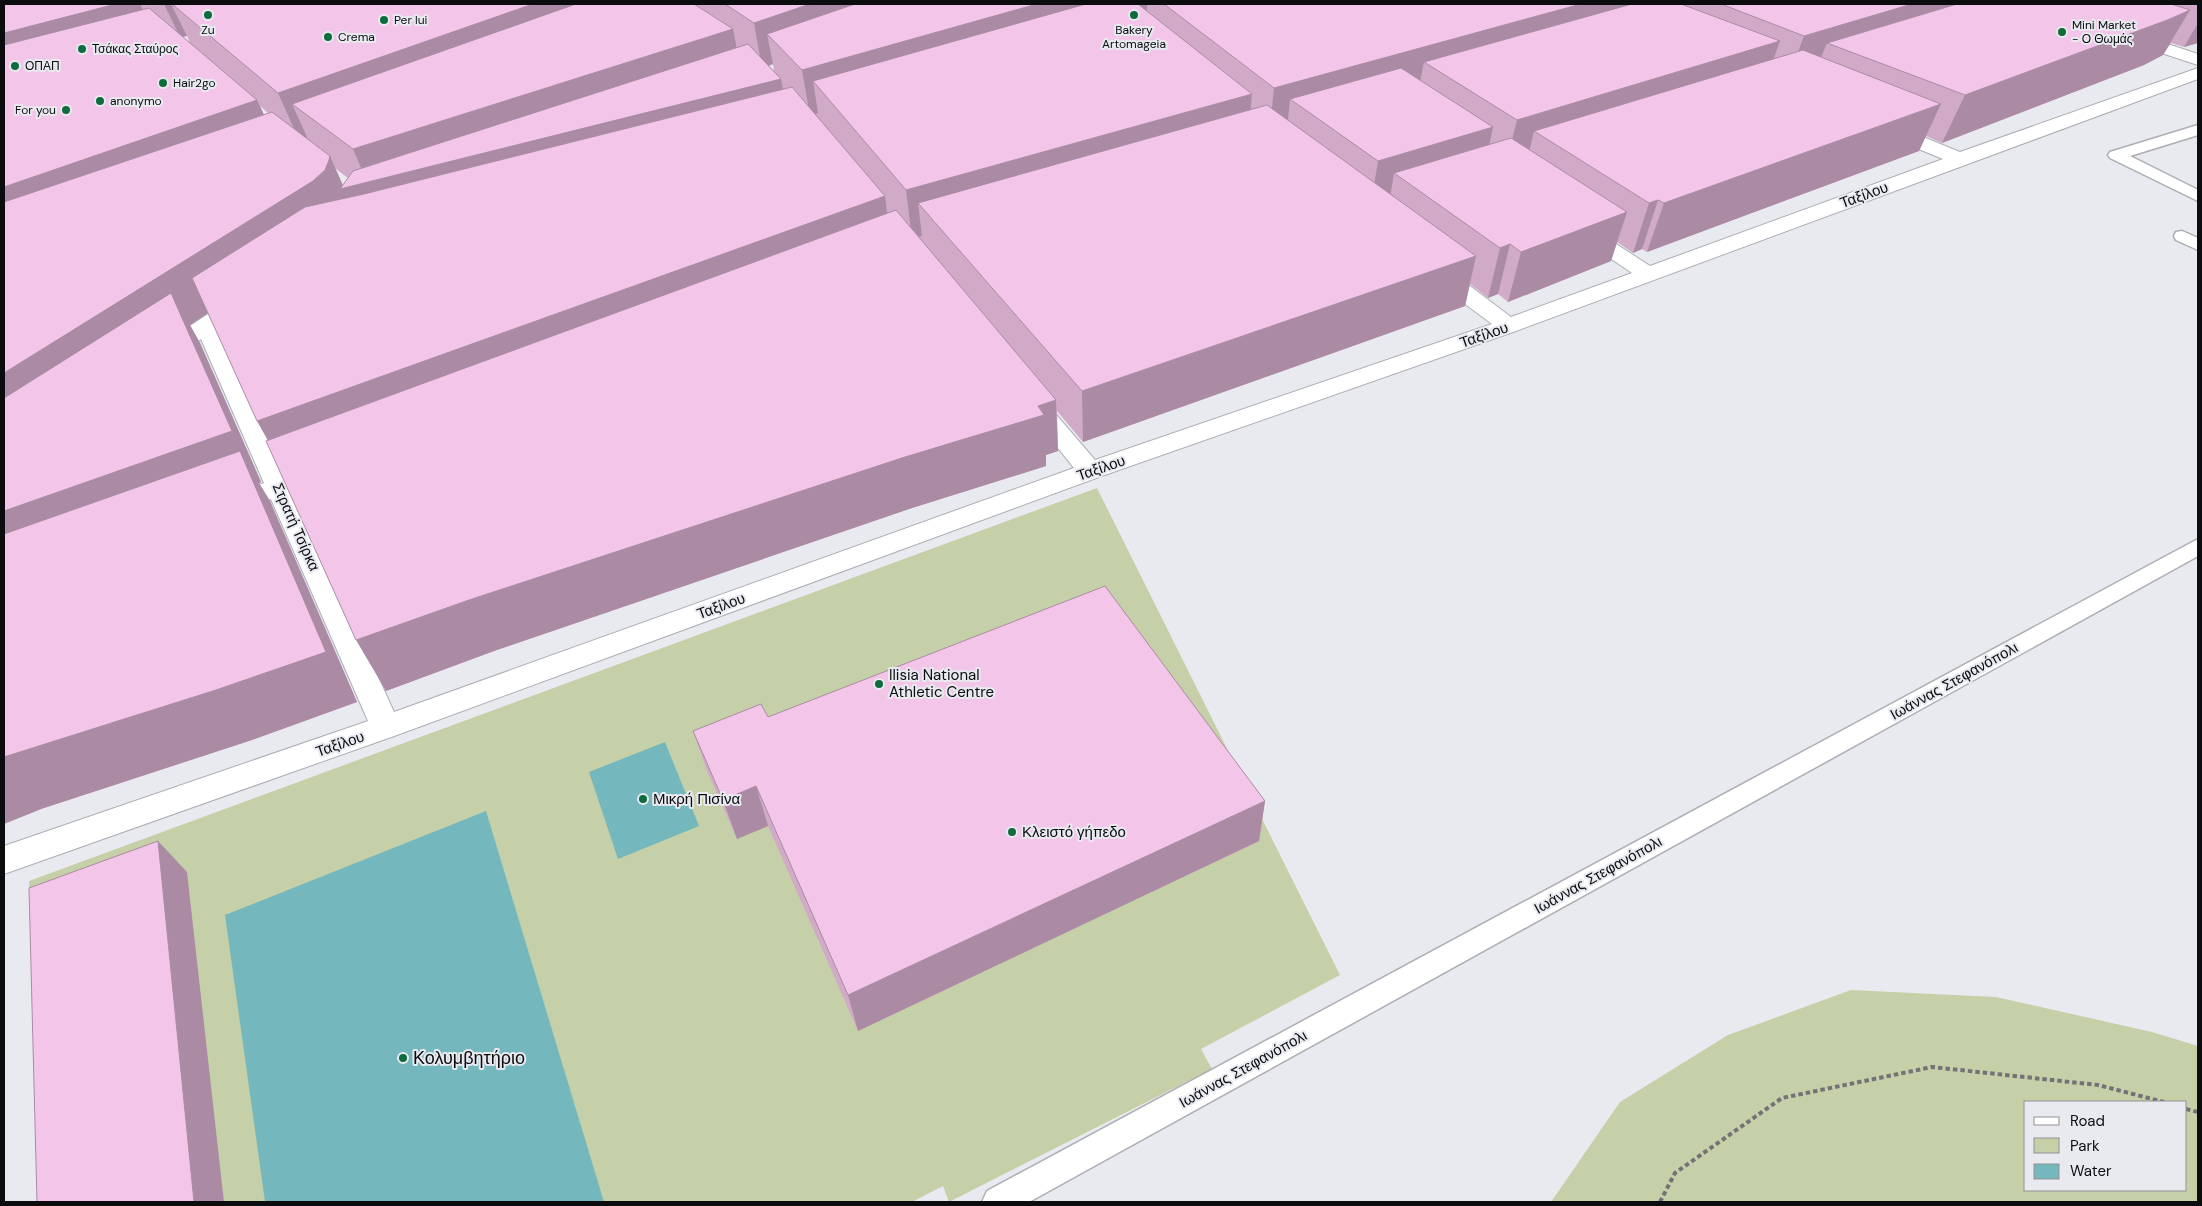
<svg xmlns="http://www.w3.org/2000/svg" width="2202" height="1206" font-family="'DM Sans',sans-serif">
  <style>
    .green { fill: #c6d0a8; fill-rule: evenodd }
    .water { fill: #74b8bd }
    .lines { fill: none; stroke-linecap: round; stroke-linejoin: round }
    .lane-casing { stroke: #acaeb4; stroke-width: 3 }
    .street-casing { stroke: #acaeb4; stroke-width: 2 }
    .path { stroke: #727377; stroke-width: 4; stroke-dasharray: 4.5 3; stroke-linecap: butt }
    .lane { fill: #fff; fill-rule: evenodd }
    .street { fill: #fff; fill-rule: evenodd }
    .wall { fill: #d1aac8; fill-rule: evenodd }
    .shaded-wall { fill: #aa8ba3 }
    .building { fill: #f3c6e9; stroke: #aa8ba3 }
    .poi-dot { fill: #0f6b3e; stroke: #e8eaf0; stroke-width: 2 }
    .labels { text-anchor: middle; dominant-baseline: central; stroke-width: 4; stroke-linejoin: round; paint-order: stroke }
    .far-poi-label { font-size: 12px; fill: #0b0c0e; stroke: #e8eaf0; text-anchor: start }
    .street-label { font-size: 15px; fill: #0b0c0e; stroke: #e8eaf0 }
    .poi-label { font-size: 15px; fill: #0b0c0e; stroke: #e8eaf0; text-anchor: start }
    .near-poi-label { font-size: 18px; fill: #0b0c0e; stroke: #e8eaf0; text-anchor: start }
  </style>
  <rect width="100%" height="100%" fill="#e8eaf0"/>
  <!-- green -->
  <g class="green">
    <path d="M1097,488l243,487 -139,74 11,20 -263,133 -6,-16 -31,16h-873l-10,-321z"/>
    <path d="M1851,990l145,7 156,35 46,14v156h-647l69,-100 108,-67zM2026,1102h160v88h-160z"/>
  </g>
  <!-- water -->
  <g class="water">
    <path d="M665,742l34,84 -81,33 -29,-87z"/>
    <path d="M486,811l118,391h-339l-40,-287z"/>
  </g>
  <g class="lines">
    <!-- lane casing -->
    <g class="lane-casing">
      <g id="lane">
        <path d="M2198,125v10l-68,21 68,34v11l-88,-43 -2,-3 2,-3z"/>
        <path d="M2182,231l16,7v12l-22,-10 -2,-4 2,-4z"/>
        <path d="M2198,539v17l-1169,646h-47l5,-11z"/>
      </g>
    </g>
    <!-- street casing -->
    <g class="street-casing">
      <g id="street">
        <path d="M2131,32l67,22v11l-73,-24 -3,-4 3,-4z"/>
        <path d="M2198,68v11l-682,252 -417,146 -702,258 -393,139v-28l364,-125 -97,-222 -41,15 -9,-3 -4,-6 4,-6 43,-16 -63,-144c-14,10 -29,24 -46,20l-3,-5 3,-5 79,-52 8,-2 8,2 3,5 -3,5 -32,21 67,147 36,-12 9,2 4,6 -4,6 -37,14 101,221 680,-244 -49,-61 -4,-5 4,-5 8,-3 8,3 54,63 397,-136 -62,-46 -3,-5 3,-5 8,-1 8,1 65,49 121,-44 -56,-38 -3,-4 3,-4 7,-2 7,2 60,39 293,-107 -61,-25 -2,-4 2,-4h14l64,26z"/>
      </g>
    </g>
    <!-- path -->
    <g class="path">
      <path d="M2186,1109l12,3"/>
      <path d="M1660,1202l15,-29 107,-75 150,-31 166,18 66,17"/>
    </g>
    <!-- lane -->
    <use href="#lane" class="lane"/>
    <!-- street -->
    <use href="#street" class="street"/>
  </g>
  <!-- wall -->
  <g class="wall">
    <path d="M4,4h2194v39l-14,4 -13,-4 -8,12 -19,10 -202,78 -16,-7 -7,15 -272,101 -5,-3 -9,4 -16,-11 -6,19 -103,41 -10,-8 -10,4 -18,-14 -5,22 -382,136 -26,-31 1,40 -12,4v11l-134,42 -418,143 -108,40 -178,-378 -18,12 10,18 61,139 -2,1 11,18 87,201 -105,38 -208,68zM187,36l3,7 -7,-6zM773,64l1,7 -5,-5zM260,106l8,7 -4,2zM335,168l13,10 -5,7z"/>
    <path d="M768,717l497,84 -6,40 -401,190 -90,-205 -31,13 -30,-68 -14,-40z"/>
  </g>
  <!-- shaded-wall -->
  <g class="shaded-wall">
    <path d="M116,4h24l20,39 -156,42v-52z"/>
    <path d="M164,4h7l16,32 -7,1z"/>
    <path d="M533,4h116l-357,100 15,33 -8,3 -21,-47z"/>
    <path d="M810,4h133l-176,30 6,30 -11,4 -8,-45z"/>
    <path d="M1037,4h68l-292,77 5,32 -8,3 -8,-46z"/>
    <path d="M1130,4h17v17z"/>
    <path d="M1581,4h100l-257,58 -6,30 -128,7 -3,31 -18,5 5,-47z"/>
    <path d="M1912,4h117l-202,39 -12,29 -28,9 17,-45z"/>
    <path d="M2190,10l-27,45 -19,10 -202,78 23,-48z"/>
    <path d="M2198,23v20l-14,4z"/>
    <path d="M733,29l9,46 39,4 8,43 -454,107 -145,96 10,18 61,139 -2,1 11,18 87,201 -105,38 -208,68 -40,16v-451l326,-217 14,32 23,-6 -14,-33z"/>
    <path d="M1780,41l-17,47 -229,43 -7,30 -22,7 12,-48z"/>
    <path d="M1252,94l-4,47 -330,62 4,33 -10,3 -6,-49z"/>
    <path d="M257,100l22,47 -275,99v-59z"/>
    <path d="M1941,104l-22,47 -272,101 17,-49z"/>
    <path d="M1493,127l-10,48 -89,-2 -5,31 -19,6 8,-49z"/>
    <path d="M885,196l6,49 -605,228 -29,-52z"/>
    <path d="M1658,200l-16,49 -9,4 16,-50z"/>
    <path d="M1627,212l-16,49 -103,41 13,-50z"/>
    <path d="M1510,244l-12,50 -10,4 12,-50z"/>
    <path d="M1476,256l-11,50 -382,136 -1,-51z"/>
    <path d="M1056,400l2,51 -12,4v11l-134,42 -418,143 -108,40 -30,-51 113,-40z"/>
    <path d="M756,786l12,40 -31,13 -14,-39z"/>
    <path d="M1265,801l-6,40 -401,190 -10,-36z"/>
    <path d="M158,841l29,31 37,330h-30z"/>
  </g>
  <!-- building -->
  <g class="building">
    <path d="M4,4h112l-112,29z"/>
    <path d="M172,4h361l-255,89z"/>
    <path d="M576,4h118l39,25 -380,120 -61,-45z"/>
    <path d="M725,4h85l-56,19z"/>
    <path d="M855,4h182l-235,66 -35,-36z"/>
    <path d="M1086,4h52l114,90 -346,96 -93,-109z"/>
    <path d="M1164,4h417l-307,84z"/>
    <path d="M1632,4h49l99,37 -263,79 -93,-58z"/>
    <path d="M1721,4h191l-108,32z"/>
    <path d="M1957,4h214l19,6 -20,9 -205,76 -138,-52z"/>
    <path d="M149,8l108,92 -253,87v-142z"/>
    <path d="M748,44l33,35 -441,110 13,-18z"/>
    <path d="M1803,50l138,54 -277,99 -6,-3 -9,3 -115,-72z"/>
    <path d="M1401,68l92,59 -115,34 -88,-62z"/>
    <path d="M792,87l93,109 -628,225 -65,-143 113,-71 59,-13z"/>
    <path d="M1267,105l209,151 -394,135 -164,-188z"/>
    <path d="M272,112l58,44 -1,4 -4,10 -12,11 -309,192v-171z"/>
    <path d="M1511,138l116,74 -106,40 -11,-8 -10,4 -106,-75z"/>
    <path d="M896,210l160,190 -18,6 6,9 -139,42 -436,143 -113,40 -90,-199z"/>
    <path d="M171,293l61,138 -228,80v-113z"/>
    <path d="M240,451l86,201 -110,38 -212,67v-223z"/>
    <path d="M1105,586l160,215 -417,194 -92,-209 -33,14 -30,-69 68,-27 7,13z"/>
    <path d="M158,841l36,361h-157l-8,-314z"/>
  </g>
  <!-- markers -->
  <g class="poi-dot">
    <circle cx="208" cy="15" r="5"/>
    <circle cx="1134" cy="15" r="5"/>
    <circle cx="384" cy="20" r="5"/>
    <circle cx="2062" cy="32" r="5"/>
    <circle cx="328" cy="37" r="5"/>
    <circle cx="82" cy="49" r="5"/>
    <circle cx="15" cy="66" r="5"/>
    <circle cx="163" cy="83" r="5"/>
    <circle cx="100" cy="101" r="5"/>
    <circle cx="66" cy="110" r="5"/>
    <circle cx="879" cy="684" r="5"/>
    <circle cx="643" cy="799" r="5"/>
    <circle cx="1012" cy="832" r="5"/>
    <circle cx="403" cy="1058" r="5"/>
  </g>
  <g class="labels">
    <!-- far-poi labels -->
    <g class="far-poi-label">
      <text x="394" y="20">Per lui</text>
      <text x="2072" y="25">Mini Market<tspan x="2072" dy="14">- Ο Θωμάς</tspan></text>
      <text x="208" y="30" text-anchor="middle">Zu</text>
      <text x="1134" y="30" text-anchor="middle">Bakery<tspan x="1134" dy="14">Artomageia</tspan></text>
      <text x="338" y="37">Crema</text>
      <text x="92" y="49">Τσάκας Σταύρος</text>
      <text x="25" y="66">ΟΠΑΠ</text>
      <text x="173" y="83">Hair2go</text>
      <text x="110" y="101">anonymo</text>
      <text x="56" y="110" text-anchor="end">For you</text>
    </g>
    <!-- street labels -->
    <g class="street-label">
      <text transform="translate(1864 195) rotate(-20)">Ταξίλου</text>
      <text transform="translate(1484 335) rotate(-19)">Ταξίλου</text>
      <text transform="translate(1101 468) rotate(-19)">Ταξίλου</text>
      <text transform="translate(296 527) rotate(66)">Στρατή Τσίρκα</text>
      <text transform="translate(721 606) rotate(-20)">Ταξίλου</text>
      <text transform="translate(1954 681) rotate(-29)">Ιωάννας Στεφανόπολι</text>
      <text transform="translate(340 744) rotate(-19)">Ταξίλου</text>
      <text transform="translate(1598 875) rotate(-29)">Ιωάννας Στεφανόπολι</text>
      <text transform="translate(1243 1069) rotate(-29)">Ιωάννας Στεφανόπολι</text>
    </g>
    <!-- poi labels -->
    <g class="poi-label">
      <text x="889" y="675">Ilisia National<tspan x="889" dy="17">Athletic Centre</tspan></text>
      <text x="653" y="799">Μικρή Πισίνα</text>
      <text x="1022" y="832">Κλειστό γήπεδο</text>
    </g>
    <!-- near-poi labels -->
    <g class="near-poi-label">
      <text x="413" y="1058">Κολυμβητήριο</text>
    </g>
  </g>
  <!-- border -->
  <rect width="2202" height="1206" fill="none" stroke="#0b0c0e" stroke-width="10"/>
  <!-- legend -->
  <rect x="2024" y="1101" width="162" height="90" fill="#e8eaf0" stroke="#909196"/>
  <rect x="2034" y="1117" width="25" height="8" fill="#ffffff" stroke="#909196"/>
  <text x="2070" y="1126" font-size="15" fill="#0b0c0e">Road</text>
  <rect x="2034" y="1138" width="25" height="15" fill="#c6d0a8" stroke="#909196"/>
  <text x="2070" y="1151" font-size="15" fill="#0b0c0e">Park</text>
  <rect x="2034" y="1164" width="25" height="15" fill="#74b8bd" stroke="#909196"/>
  <text x="2070" y="1176" font-size="15" fill="#0b0c0e">Water</text>
</svg>
